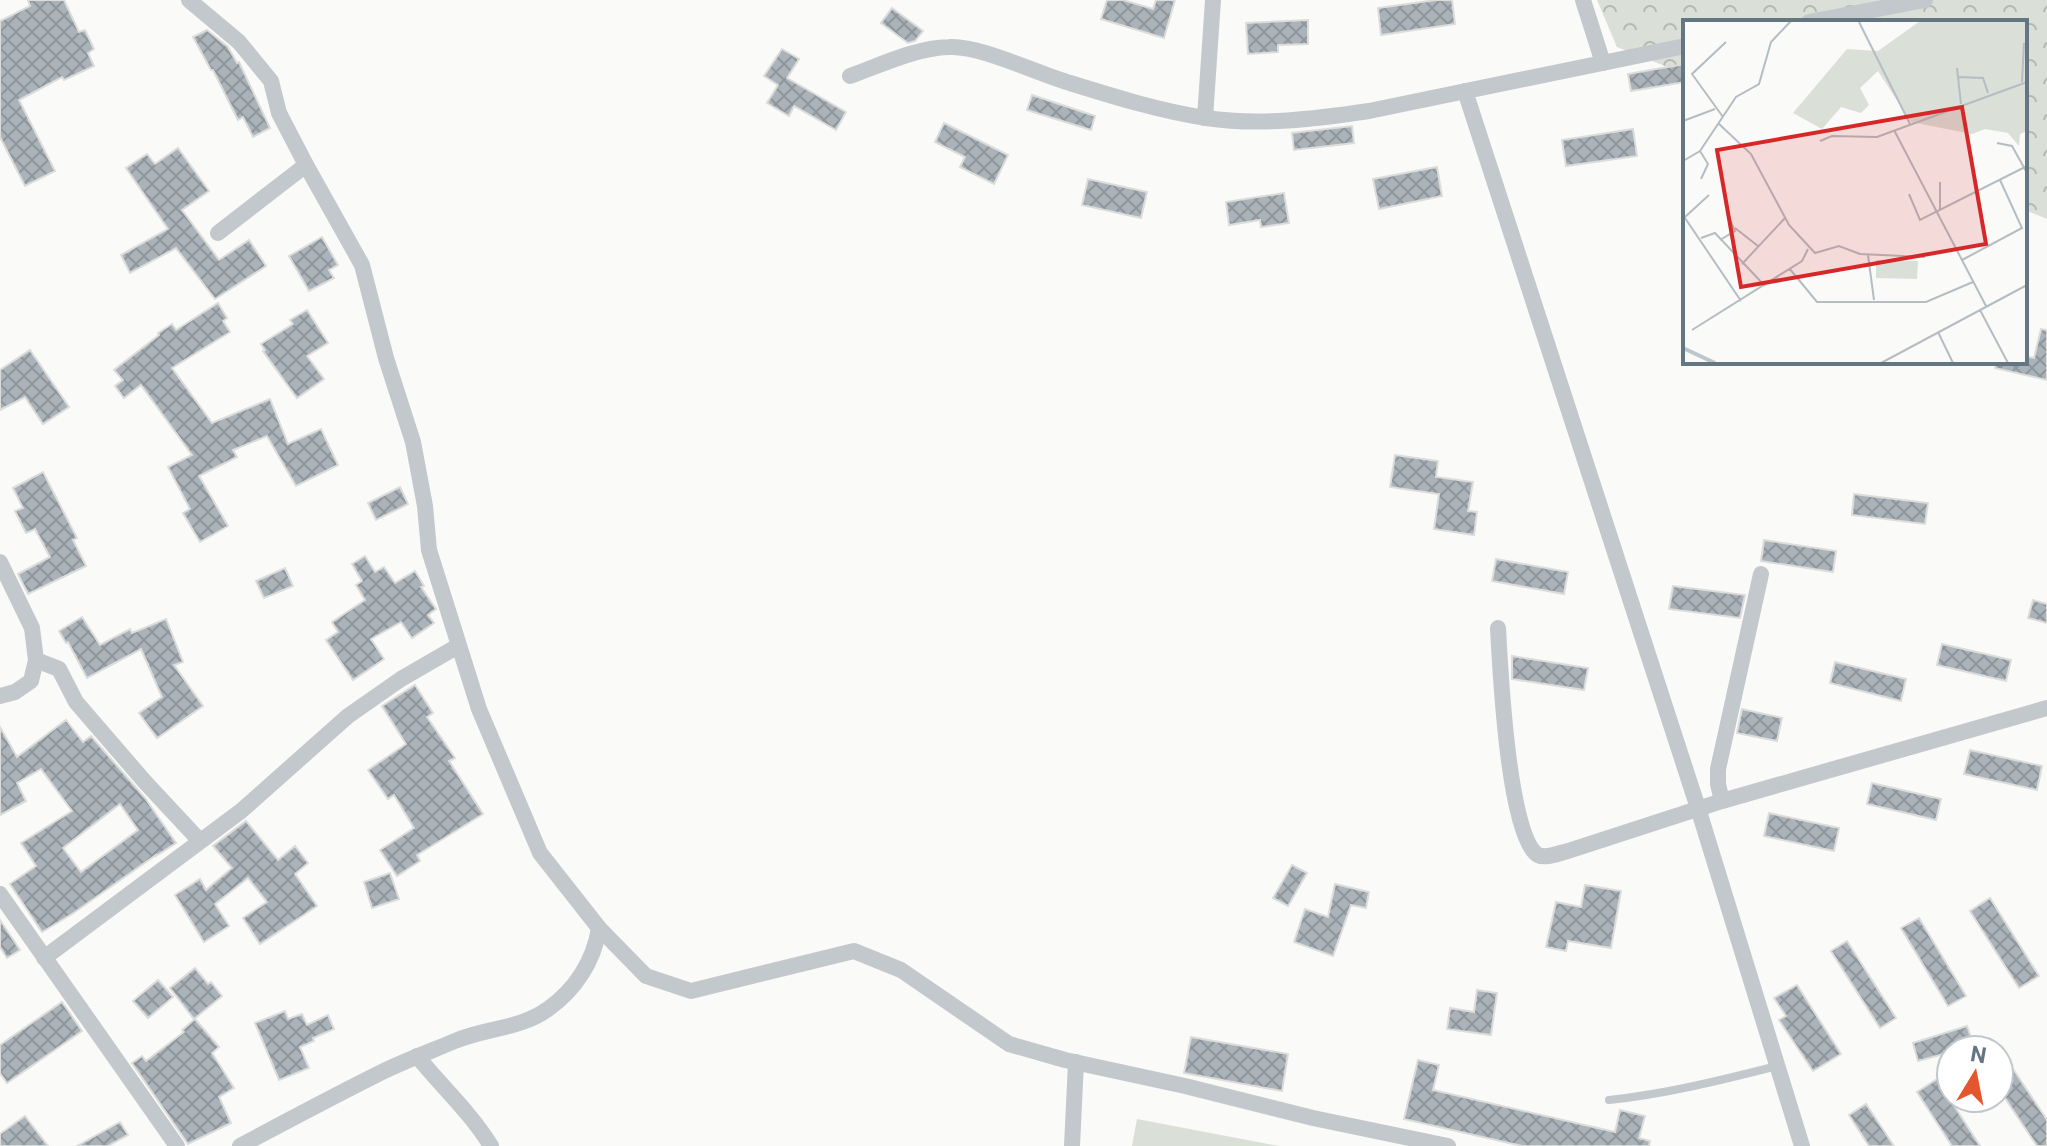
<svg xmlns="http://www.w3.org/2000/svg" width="2047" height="1146" font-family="Roboto,sans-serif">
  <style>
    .forest { fill: url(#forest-crowns) }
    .garden { fill: #dadfd7 }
    .building { fill: url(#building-cross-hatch); stroke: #dcdcda; stroke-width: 2; fill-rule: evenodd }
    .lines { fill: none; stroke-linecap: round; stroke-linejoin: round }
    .lane { stroke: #c3c8cc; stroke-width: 8 }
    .street { stroke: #c3c8cc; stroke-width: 16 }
    .inset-river { fill: none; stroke: #bbc7cb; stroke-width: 4 }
    .inset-road { fill: none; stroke: #b5bdc2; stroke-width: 2 }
    .view { fill: #d62828; fill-opacity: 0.15; stroke: #d62828; stroke-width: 4 }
    .inset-edge { fill: none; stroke: #657683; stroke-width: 4 }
  </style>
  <defs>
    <pattern id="forest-crowns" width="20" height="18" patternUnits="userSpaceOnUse" patternTransform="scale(2)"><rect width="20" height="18" fill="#dadfd7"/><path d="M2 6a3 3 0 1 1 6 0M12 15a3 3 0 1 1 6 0" fill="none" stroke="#b4b9b4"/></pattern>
    <pattern id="building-cross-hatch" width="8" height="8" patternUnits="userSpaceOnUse" patternTransform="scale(2)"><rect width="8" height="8" fill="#aab3b9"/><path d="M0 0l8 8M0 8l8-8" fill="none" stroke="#8e969c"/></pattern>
  </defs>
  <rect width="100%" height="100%" fill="#fafaf8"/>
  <!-- forest -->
  <path class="forest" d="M1597,0h450v219l-22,-9v-188h-340v52l-68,-27z"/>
  <!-- garden -->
  <path class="garden" d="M1137,1119l142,27h-147z"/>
  <!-- building -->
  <g class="building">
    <path d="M28,0h36l15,32 6,-2 9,19 -6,4 6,13 -30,14 -2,-3 -43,23 36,71 -30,15 -25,-49v-116l30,-15z"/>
    <path d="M1107,0h16l30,9 3,-9h19l-11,38 -63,-19z"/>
    <path d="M1436,0h16l3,24 -74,11 -3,-27z"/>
    <path d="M892,8l31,23 -8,10 -7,2 -27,-20z"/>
    <path d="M1308,20v24l-30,1v7l-30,2 -2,-31z"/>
    <path d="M207,30l21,17 9,16 2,-1 31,66 -17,9 -10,-20 -5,3 -25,-50h-2l-18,-33z"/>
    <path d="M782,49l17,10 -12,19 59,34 -10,18 -42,-24 -5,10 -22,-13 11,-18 -14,-9z"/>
    <path d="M1685,64v18l-54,9 -3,-17z"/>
    <path d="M1032,95l63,21 -4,14 -64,-20z"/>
    <path d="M944,123l64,32 -14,29 -34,-17 5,-10 -30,-15z"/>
    <path d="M1352,126l2,17 -60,7 -2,-17z"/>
    <path d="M1633,129l4,27 -71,10 -4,-26z"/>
    <path d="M178,148l31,43 -27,19 37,50 30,-20 17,26 -51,33 -39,-51 -46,25 -9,-18 47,-26 -42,-61 21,-14 8,10z"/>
    <path d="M1437,167l5,29 -63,13 -6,-30z"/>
    <path d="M1088,179l59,13 -6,26 -59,-13z"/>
    <path d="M1284,193l5,30 -28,4 -1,-7 -31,5 -3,-23z"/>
    <path d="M322,237l16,28 -9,5 5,8 -25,13 -20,-35z"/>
    <path d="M218,303l9,15 -4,3 7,11 -58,36 40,55 58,-24 18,45 33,-15 17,36 -42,21 -29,-50 -34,14 4,7 -38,19 29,50 -28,16 -17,-29 7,-4 -22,-42 24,-12 -51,-70 -17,13 -9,-12 8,-6 -9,-10 45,-35 -1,-2 14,-9 4,6z"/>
    <path d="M307,310l21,33 -21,13 17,23 -27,19 -34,-47 2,-1 -4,-6 32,-20 -3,-4z"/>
    <path d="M2041,329l6,1v50l-52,-12 1,-6h29v-6l9,2z"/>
    <path d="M30,350l39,57 -26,17 -18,-27 -25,13v-40z"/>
    <path d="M1395,455l43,6 -2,16 37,5 -5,29 9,1 -3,23 -40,-6 5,-35 -49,-7z"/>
    <path d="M43,472l34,66 -4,2 13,26 -58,28 -10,-20 32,-17 -15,-28 -9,4 -11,-22 8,-3 -10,-20z"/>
    <path d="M400,487l8,17 -32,16 -8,-17z"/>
    <path d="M1854,494l74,9 -3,21 -73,-9z"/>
    <path d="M1764,540l72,11 -3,21 -72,-11z"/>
    <path d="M365,556l10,16 9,-5 11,16 20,-12 9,15 -3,1 15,22 -8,6 6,8 -22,15 -11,-16 -30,17 13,20 -31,21 -27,-40 12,-8 -6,-10 33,-22 -9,-15 6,-4 -10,-17z"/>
    <path d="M1496,559l72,13 -4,22 -72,-13z"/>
    <path d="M285,568l8,18 -29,12 -8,-17z"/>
    <path d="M1673,586l72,9 -5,23 -71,-9z"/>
    <path d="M2033,600l14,4v19l-19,-5z"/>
    <path d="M82,617l18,28 30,-16 2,4 34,-14 17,43 -9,3 29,41 -46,32 -18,-25 23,-16 -21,-48 -54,29 -19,-36 -2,1 -7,-12z"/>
    <path d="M1942,644l69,16 -5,21 -69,-16z"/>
    <path d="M1512,656l76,12 -4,22 -72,-11z"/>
    <path d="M1835,662l71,17 -5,22 -71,-18z"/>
    <path d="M415,685l18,28 -6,4 28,41 -6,3 34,53 -66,41 3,6 -23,15 -17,-26 34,-22 -20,-33 -6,4 -20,-29 38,-26 -24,-38z"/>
    <path d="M1742,709l40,9 -5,23 -40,-8z"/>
    <path d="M66,720l17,22 8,-6 54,62 31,45 -20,13v-1l-84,59 -30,18 -32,-48 26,-18 -15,-23 51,-32 -31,-42 -24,14 9,18 -26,14v-88l17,30zM120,804l18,26 -57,42 -18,-24z"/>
    <path d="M1970,750l72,16 -5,24 -73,-16z"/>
    <path d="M1872,783l69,16 -5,21 -69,-16z"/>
    <path d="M1769,813l70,15 -5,23 -70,-15z"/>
    <path d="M246,821l32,39 17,-14 13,17 -13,11 22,32 -57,38 -17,-26 24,-16 -19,-24 -33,26 14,22 -25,16 -29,-47 25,-16 6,11 26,-22 -19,-22z"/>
    <path d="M1292,865l15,8 -19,33 -15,-8z"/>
    <path d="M390,873l9,26 -27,9 -8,-26z"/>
    <path d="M1335,884l34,8 -3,16 -15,-3 -18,51 -39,-14 11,-33 23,8z"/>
    <path d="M1585,885l36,6 -10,57 -43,-7 -2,10 -20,-4 10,-45 25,5z"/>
    <path d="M1990,898l49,78 -20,12 -49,-77z"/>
    <path d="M1919,918l47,78 -18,10 -47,-78z"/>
    <path d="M0,920l20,30 -13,8 -7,-11z"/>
    <path d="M1847,941l49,77 -16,10 -49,-77z"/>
    <path d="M195,968l13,16 3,-2 11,14 -28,23 -24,-31z"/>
    <path d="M158,980l15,17 -25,21 -15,-17z"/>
    <path d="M1797,985l44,69 -28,17 -34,-51 7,-4 -12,-18z"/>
    <path d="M1477,990l20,3 -6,42 -44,-6 3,-21 24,4z"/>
    <path d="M62,1002l20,29 -75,52 -7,-10v-28z"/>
    <path d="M285,1011l3,8 14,-5 5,11 21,-10 6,14 -21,9 1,3 -14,6 9,21 -30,12 -24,-57z"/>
    <path d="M195,1019l24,28 -7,6 22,35 -15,9 12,26 -43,21 -56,-81 10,-7 4,5 38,-29 -2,-2z"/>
    <path d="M1967,1026l7,20 -14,4h-9v2l-33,9 -5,-18z"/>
    <path d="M1191,1037l97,17 -6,37 -98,-18z"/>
    <path d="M1999,1048l48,72v26h-10l-38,-57z"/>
    <path d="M1418,1060l21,5 -6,25 182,42 5,-22 25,6 -6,22 11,3 -1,5h-127l-118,-27z"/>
    <path d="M1951,1070v31l29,45h-28l-35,-54z"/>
    <path d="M1866,1104l28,42h-25l-20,-31z"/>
    <path d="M25,1116l23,30h-48v-12z"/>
    <path d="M120,1122l8,13 -20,11h-31z"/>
  </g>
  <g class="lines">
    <!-- lane -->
    <path class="lane" d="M1609,1100c57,-6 113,-20 168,-34"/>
    <!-- street -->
    <g class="street">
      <path d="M189,0l50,42 32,39 8,32 27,52 56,100 24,93 27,84 12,64 4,44 50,159 61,144 59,75 47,48 45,15 163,-40 47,19 108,74 56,16 120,26 128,32 135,28"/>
      <path d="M1583,0l20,63"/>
      <path d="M1809,22l116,-22"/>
      <path d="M850,76c31,-11 65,-28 99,-29 31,-2 89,27 121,36 45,14 90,28 136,35 54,8 109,1 163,-7l316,-65"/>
      <path d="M1465,91l233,717 104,338"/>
      <path d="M1205,118l8,-118"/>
      <path d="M218,233l88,-68"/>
      <path d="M0,562l32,66 4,32 -5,21 -16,11 -15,4"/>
      <path d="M1498,628c2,37 10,210 40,227 8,4 21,-2 30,-4l154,-50 325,-93"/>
      <path d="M36,660l23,9 17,33 69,80 55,59"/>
      <path d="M1722,801l-4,-17v-15l43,-195"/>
      <path d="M0,894l177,252"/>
      <path d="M44,958l197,-147 107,-95 53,-37 57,-33"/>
      <path d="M417,1056c25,31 54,57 74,90"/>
      <path d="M240,1146c45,-24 90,-48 136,-71 25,-13 53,-23 79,-34 30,-13 66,-12 93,-32 27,-19 46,-48 51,-81"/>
      <path d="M1072,1146l4,-84"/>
    </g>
  </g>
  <!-- overview -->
  <g transform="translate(1683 20)">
    <rect width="344" height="344" fill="#fafaf8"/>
    <path d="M237,1h106l1,110 -7,3 -1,12 -11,-13 -23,-4 -13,5 -61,-12 -33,-51 -18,17 9,17 -8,8 -20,-6 -19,22 -29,-16 54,-64 31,2z" fill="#dadfd7"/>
    <path d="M193,240l42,1 -1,18 -41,-1z" fill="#dadfd7"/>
    <path class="inset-river" d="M0,328l32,15"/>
    <path class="inset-road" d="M176,2l51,102M274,48l4,36M275,57l25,1 5,15M339,62l2,-39M40,97l-31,-43 34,-32M0,101l32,-12M35,103l33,31 38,71 26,28 24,-7 21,8 65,3M211,110l92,176M137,121l12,-5 45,1 150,-55M314,123l15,3 15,27M17,131l8,13 -7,15M0,141l17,-10 36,-54 23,-13 12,-42 20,-21M257,162v28M226,174l11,26 107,-54M0,195l58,86M2,197l24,-22M52,208l23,18M18,218l14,-5 50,53M37,220l15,-9 -8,-18M185,235l6,45M279,240l60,-32 -22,-48M59,244l43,-46M106,248l28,34h109l47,-20M297,290l28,53M9,310l110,-69 6,-12M255,312l15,31M198,343l146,-78"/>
    <path class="view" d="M279,87l24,137 -245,43 -24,-137z"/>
    <rect width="344" height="344" class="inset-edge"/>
  </g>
  <!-- north arrow -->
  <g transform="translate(1975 1074) rotate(10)"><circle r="38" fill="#ffffff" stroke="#c1c8cd" stroke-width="2"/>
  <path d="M0-6L14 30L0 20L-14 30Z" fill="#e4572e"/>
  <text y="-12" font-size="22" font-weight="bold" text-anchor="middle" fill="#657683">N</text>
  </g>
</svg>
